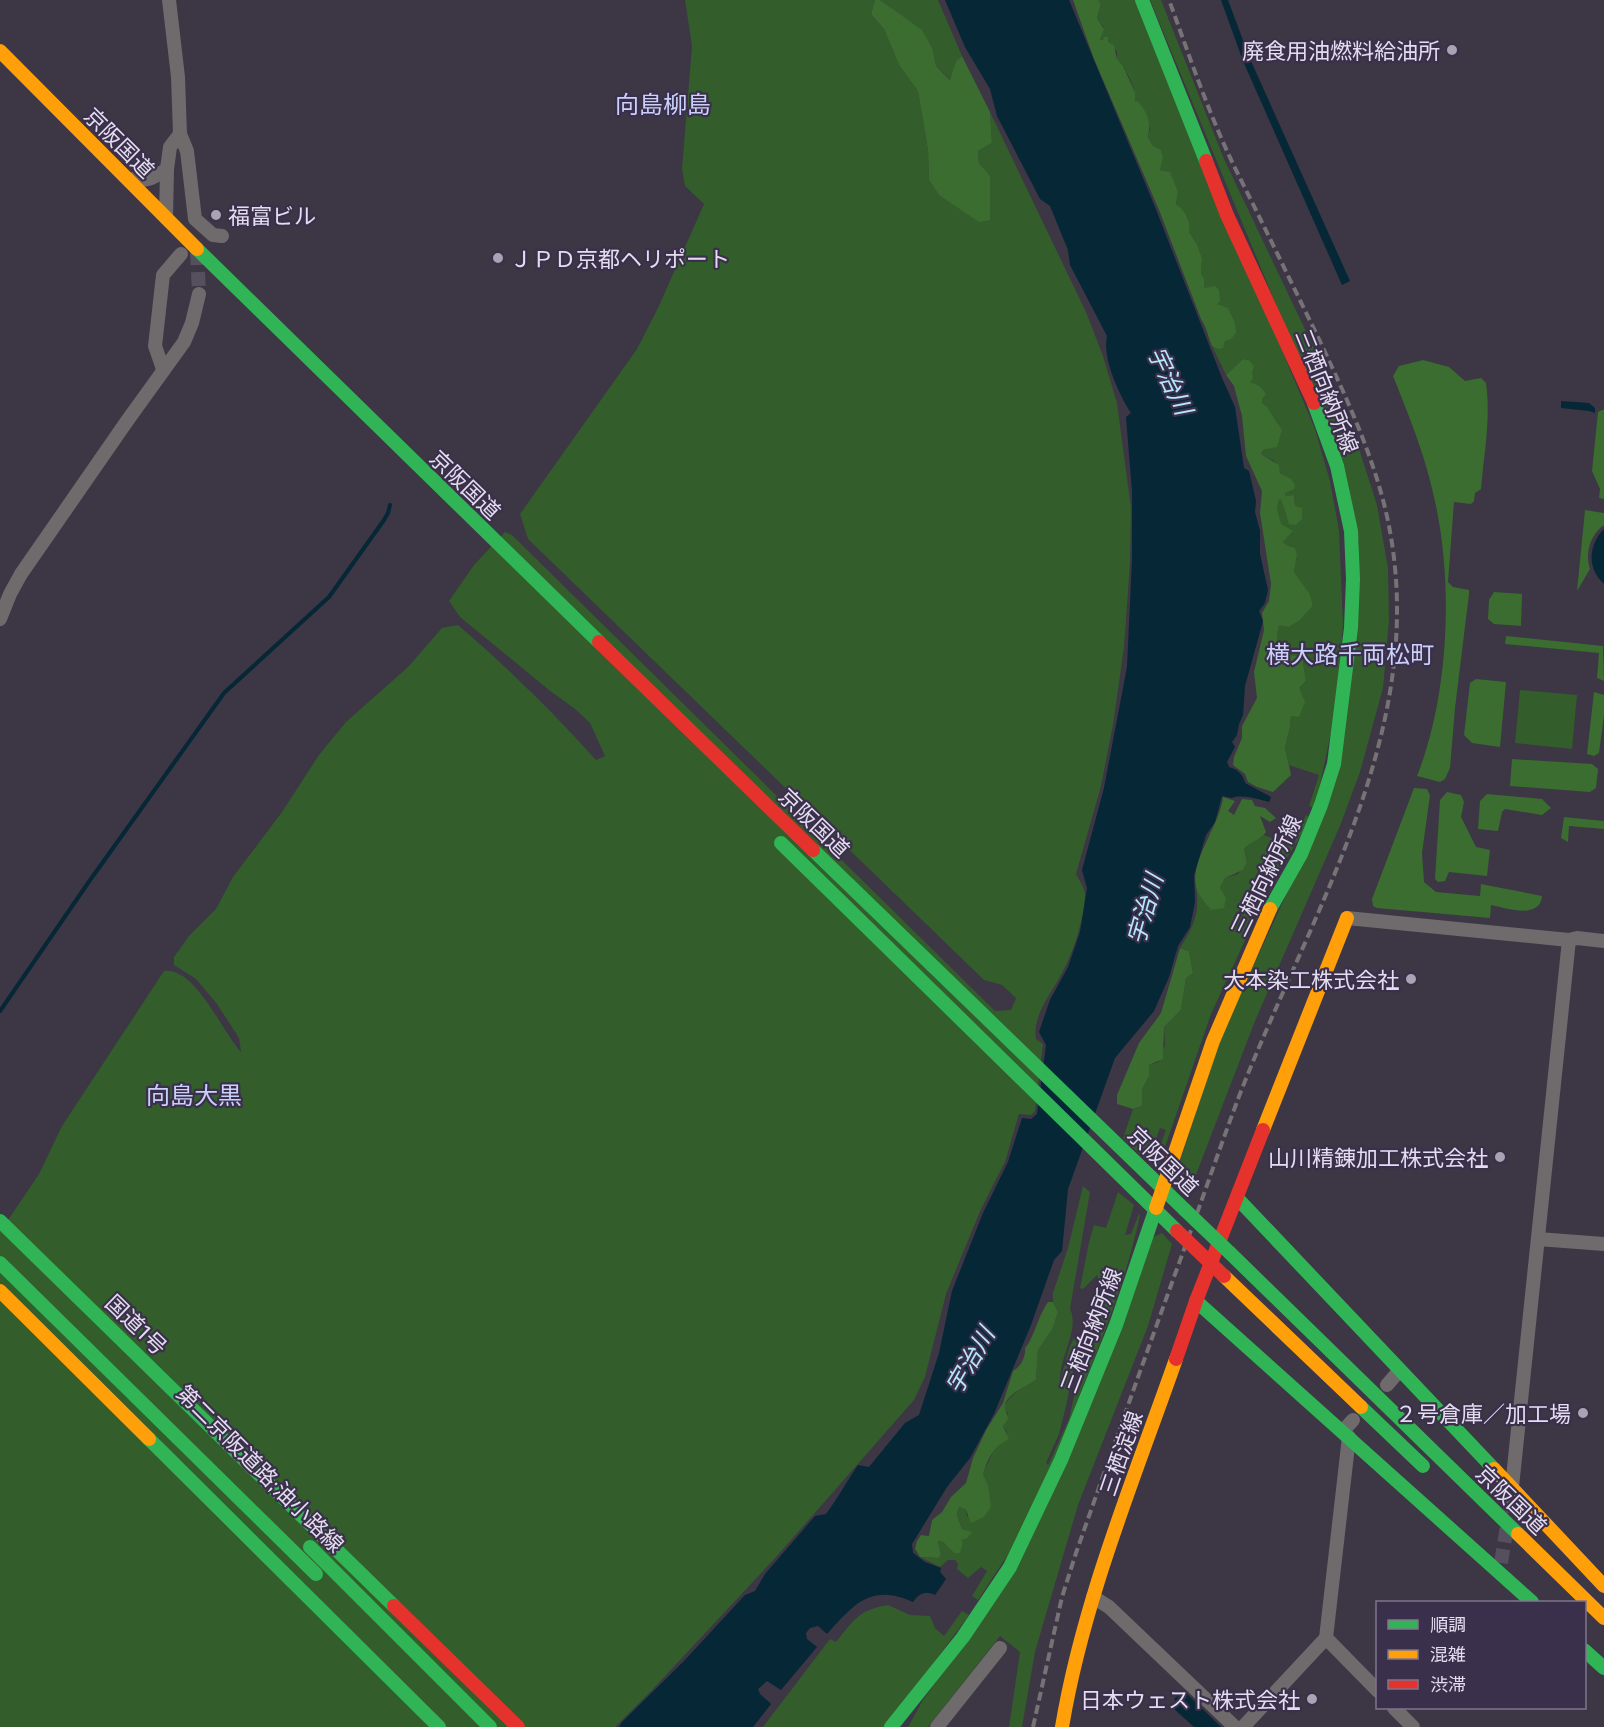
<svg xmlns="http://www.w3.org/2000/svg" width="1604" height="1727" font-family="'Exo 2','Noto Sans JP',sans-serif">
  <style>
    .green { fill: #335d2b }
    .forest { fill: #3a6d2f }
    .water { fill: #052736 }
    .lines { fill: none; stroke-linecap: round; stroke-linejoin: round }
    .stream { stroke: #052736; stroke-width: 4 }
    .street-tunnel { stroke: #554f5e; stroke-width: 14; stroke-dasharray: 14 7; stroke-linecap: butt }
    .street { stroke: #6f6a6b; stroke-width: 14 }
    .fast { stroke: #30b455; stroke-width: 14 }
    .slow { stroke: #ff9f0a; stroke-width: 14 }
    .jam { stroke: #e5322d; stroke-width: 14 }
    .rail { stroke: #777275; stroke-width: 4; stroke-dasharray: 9 4.5; stroke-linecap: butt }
    .fast-bridge { stroke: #30b455; stroke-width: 14 }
    .jam-bridge { stroke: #e5322d; stroke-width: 14 }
    .poi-dot { fill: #a9a3b4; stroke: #3b304b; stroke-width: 2 }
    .labels { text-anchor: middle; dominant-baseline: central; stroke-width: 4.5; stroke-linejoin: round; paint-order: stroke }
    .poi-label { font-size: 22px; fill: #e4ddef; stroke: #3b304b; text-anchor: end }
    .street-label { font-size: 22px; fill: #e4ddef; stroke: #3b304b }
    .neighbourhood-label { font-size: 24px; fill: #cad0fb; stroke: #3b304b }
    .water-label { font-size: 24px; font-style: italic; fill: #b3e7fe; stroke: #3b304b }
  </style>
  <rect width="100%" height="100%" fill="#3c3645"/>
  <!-- green -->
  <g class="green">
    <path d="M685,0h190l-4,14 13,15 15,36 19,26 10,59 1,30 10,15 18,11 33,-29 -11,-14 -1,-12 14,-8 -2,-31 96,200 17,44 14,47 14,105 -1,55 -6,84 -11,78 -12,61 -25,88c3,6 9,14 9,21 0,22 -13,61 -24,80 -10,19 -29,41 -25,64l7,5 -8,67 -4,4 -12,-1 -14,48 -24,47 -35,85 -21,83 -11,23 -137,156 -125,134 -37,37h-615v-495l39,-58 23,-48 102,-155c31,-5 59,62 77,81l-2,-14 -22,-34 -21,-25 -22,-14v-8l15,-21 27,-27 17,-32 49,-65 37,-57 27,-33 62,-55 34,-39 16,-3c49,42 95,87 138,135l9,-4 -15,-33 -15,-14 -26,-19 -89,-73 -11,-16 25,-36 31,-33 7,3 483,476 16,-1 5,-12 -14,-13 -18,-5 -456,-441 -8,-25 117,-165 21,-41 46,-104 -19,-18 -3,-17 10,-123z"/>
    <path d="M880,0h58l24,56 -6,5 -5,19 -15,-14 -3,-16 -36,-37z"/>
    <path d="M1098,0h37l180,429 15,52 9,49 4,94 -6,80 -22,104 -6,-2 10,-31 -30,-10 -4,-18 5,-20 1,-12 8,-27 7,-7 -4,-25h-9l-14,-5 -2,-16 2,-11 10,3 10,-6 14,-15 -3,-12 -16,-22 3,-17 -14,-13 9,-11 -12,-7 -3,-15 2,-10h3l4,17 9,-10 -1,-11 -9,2 -5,-26 -6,-10 -13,-7 2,-4 5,-1 10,-26c-6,-6 -9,-14 -16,-20v-3l-12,-17 3,-17 -4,-6 -6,-1 -17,16 -14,-29 6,3 -1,-45 -13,-15v-9l-3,-6 1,-16 -5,-14 -8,-12 -1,-14 -12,-14 2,-12 -12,-21 -6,-1 1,-20 -9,-5 -4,-8 2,-9 -15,-26v-10l-4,-11 -8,-15 -6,-7v-8l-13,-11h-4l4,-12 -7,-10 4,-14z"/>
    <path d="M1150,0h11l63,159 129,271 24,75 11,63 1,52 -6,68 -23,84 -20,54 -85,195 -66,172 -14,-17 48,-145 97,-209 39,-280 -77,-223z"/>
    <path d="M1520,690l57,5 -5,54 -57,-6z"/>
    <path d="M1306,815l5,3 -37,62 -2,-1 -10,8 -11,34 2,2 -42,91 -53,153 -6,-1 14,-36 -6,-2 -12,34 -25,-24 10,-29 9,-3v-16l7,-14v-11l10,-3 6,-17 -1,-18 17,-17 5,-32 7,-6 -4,-21 -9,-3c14,-23 20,-34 16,-61l6,12 18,-11 5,-10 13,-4 9,-12 -3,-13c6,-7 13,-8 20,-14l29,12z"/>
    <path d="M1083,1186l7,6 -20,117c10,19 -11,50 -10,72l10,-35 4,-8 4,7 -12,61 -7,28 -13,29 7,5 -34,70 -41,62 -6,-4 15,-25 -6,-4 -13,11 -11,-9 1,-5 -3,-4h-7l-8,7 -20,-10 19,1 2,-4 -3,-13 5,1 11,11 7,-13 10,-8 -9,-3 -5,-14 1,-6 2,-2 6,3 1,7 21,-32 -6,-10 11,-23 8,-9 6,-11 -4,-6 5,-12 -4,-6c5,-15 20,-20 32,-28l2,-30 14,-20 6,-18 -5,-10v-9l15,-45z"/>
    <path d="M1118,1192l16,13 -9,30 6,-1 8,-20 1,1c-15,72 -45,140 -72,209l31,-142 -2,-7 -14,14 -3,-1 9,-46 5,-17 12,3z"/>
    <path d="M1162,1233l10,11 -24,82 -70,179 -43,147 -13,75h-13l11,-75 -20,-16 -72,91h-20l15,-27 50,-69 178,-393z"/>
    <path d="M888,1605l22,10 20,1 5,12 9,8 18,-25 7,4 -83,112h-123l67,-88 6,3c18,-22 22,-32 52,-37z"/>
  </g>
  <!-- forest -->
  <g class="forest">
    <path d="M875,0h5l42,30 11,20 3,16 14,14 6,-19 6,-5 28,56 2,31 -14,8 1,12 11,13v44l-11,2 -40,-27 -10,-15 -1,-30 -10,-59 -19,-26 -15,-36 -13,-15z"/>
    <path d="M1073,0h25l3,4 -4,14 7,11 -4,11h3l1,-3h4v5l6,3 3,14 6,7 12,26v10l3,-1c10,13 13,20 10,36l4,8 9,5 2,7 -3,13 10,2 8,20 -2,12c9,7 15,16 13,28l8,12 5,14 -1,16 3,5v9l11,-2 4,4 1,11 -3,3 11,4 7,15 1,10 -5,6 -6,2 -2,7 -5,1 -6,-3c-4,-9 -5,-18 -11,-27l-42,-109 -65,-151z"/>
    <path d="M1243,359l6,1 5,6 -2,7 1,5 -3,5c8,0 12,5 16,11l-4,5v4l5,4 15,23 -5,17 -14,3 -2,4 18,11 1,8 11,6 4,6 -1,4 -9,4v3l9,-1 1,11 7,2v11l-6,6 -7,-1 -8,-25 -2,1 -2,9 4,15 12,7 -10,11 5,4 7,2 2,7 -3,17 16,22 3,12 -14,15 -10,6 -10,-2 -2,10 2,16 14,5h9l4,25 -7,7 6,14 -6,15 -8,-1 -1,11 -5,20 6,28 -18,17 -16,-5 -9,-5 -3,-8 -12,-9 1,-8 8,-19v-12l15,-28 -3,-26 10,-42 -2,-17 7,-12 2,-17 -11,-71 2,-22 -16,-35 -4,-40 -8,-30 -8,-11z"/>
    <path d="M1423,360l26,7 16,14 16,-3 5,5c5,35 -2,71 -5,106l-6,4 -1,8 -3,3 -17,-2 -6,80 5,5 16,3v4l-14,114 -5,60 -5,11 -5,3 -23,-6c32,-80 37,-194 17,-279 -9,-42 -25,-81 -41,-121l6,-10z"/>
    <path d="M1602,410h2v89l-5,-1 1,-9 -8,-18 6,-59z"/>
    <path d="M1585,510l19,3v12c-14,10 -19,28 -14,44l-13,22z"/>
    <path d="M1494,592l28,2 -1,32 -27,-2 -6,-5 1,-19z"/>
    <path d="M1506,636l97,10 1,35 -7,-3 2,-25 -94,-9z"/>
    <path d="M1476,679l30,3 -6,65 -28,-4 -8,-8 6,-52z"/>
    <path d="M1594,692l10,3v20l-5,38 -5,3 -7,-2z"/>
    <path d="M1512,759l80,5 6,5 -2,19 -6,4 -80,-6z"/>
    <path d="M1414,788l13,1 3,6 -8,58 2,29 12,10 44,4 1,-12 61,12c-2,24 -36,12 -51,9l-1,13 -113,-10 -4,-2 -1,-7z"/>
    <path d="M1447,792l14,3 3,7 -3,15 15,30 14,3 -3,26 -38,-4 -4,9 -7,1 -3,-3 5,-79z"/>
    <path d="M1487,794l55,5 9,9 -9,7 -37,-6 -3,3 -4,19 -20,-2 2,-28z"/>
    <path d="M1223,797l12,4 -7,10 6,4 8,-16 10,1 3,6 10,2 11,10 -6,4 -10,-6 6,16c-6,9 -15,9 -22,17l3,13 -4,8 -18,8 -5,10 6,10 -2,10 -13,2c-5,-7 -13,-14 -15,-23 -6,-27 24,-62 27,-90z"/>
    <path d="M1564,817l40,4v8l-35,-3 -1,16 -7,-4z"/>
    <path d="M1180,948l9,3 4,22 -7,5 -5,32 -17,17 -1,32 -14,6v11l-7,14v16l-9,3 -16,-5v-9l22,-52 22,-30z"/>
    <path d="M1048,1302h5l5,10 -6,18 -14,20 -2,30c-10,7 -28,13 -31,25 -1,5 3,9 3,14l-5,7 6,13c-15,7 -22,20 -26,36l5,10 3,22 -7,10 -13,6 -5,-13 -6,-3 -2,2 -1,6 5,14 10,3 -5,6 -6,2 2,3 -3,10h-6l-11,-11 -5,-1 3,13 -2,4 -19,-1 -5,-8 2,-8 4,-6 8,1 3,-16 10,-8 9,-15 15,-14 7,-25 13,-28 17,-27 10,-32c8,-4 13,-15 12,-23 9,-10 13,-32 23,-46z"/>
  </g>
  <!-- water -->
  <g class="water">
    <path d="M945,0h124l86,207 67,171 13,29 9,61 5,3 7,30 -1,11 5,19v23l8,36 -3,13 -6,8 4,10 -18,65 -2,29 -4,9 -2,11 -5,7 3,5 -8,15 2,5c8,2 14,7 16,16l26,14 -2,5c-11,-3 -27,-8 -37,-4l-10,-2 -7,26 -9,13 -12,40 1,27 -5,25 -12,19 -9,31 -15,34 -39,47 -47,131 -6,62 -8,9 -23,65 -37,89 -24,44 -23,29 -35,57 1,9 12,9 16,6 -1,4 6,7 -11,16c-11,-5 -16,-1 -22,7 -42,-19 -59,2 -86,32l-9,-8 -8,2 -4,5 1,6 10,8 -36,43 -14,-9 -9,8 2,5 11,10 -18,23h-134l3,-5 62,-61 61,-66 10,-4 10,-17 50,-58 11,-2c12,-16 21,-33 32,-49l11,2 36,-44 14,-8 20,-62 13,-62 31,-78 25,-51 14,-44 9,1 6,-5 9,-69 -7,-13 11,-32 18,-33 12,-35 7,-44 -5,-18 22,-82 23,-121 5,-107v-69l-6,-74 5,-4c-12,-19 -29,-55 -24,-77l-37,-71 -2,-15 -18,-44 -10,-7 -43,-83 -7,-27 -25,-42z"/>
    <path d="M1221,0h7l22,59 100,222 -8,4 -99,-224z"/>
    <path d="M1561,401l28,2 6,5v5l-6,-2 -28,-3z"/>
    <path d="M1604,529v55c-17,-15 -16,-39 0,-55z"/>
    <path d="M1183,1690l38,37h-27l-20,-18 3,-5 -3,-5z"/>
  </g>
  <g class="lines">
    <!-- stream -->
    <path class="stream" d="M0,1011l88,-128 136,-190 105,-96 55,-77 4,-7 2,-8"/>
    <!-- street-tunnel -->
    <g class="street-tunnel">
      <path d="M197,251l2,43"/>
      <path d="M1501,1563l7,-43"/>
    </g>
    <!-- street -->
    <g class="street">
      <path d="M169,0l9,77 2,57 7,17 8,68 18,16 9,1"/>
      <path d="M131,179c15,3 23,-1 36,-10"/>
      <path d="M166,218l1,-49 3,-22 10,-13"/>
      <path d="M163,369l-8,-23 8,-71 18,-21"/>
      <path d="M0,619l10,-25 11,-20 106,-153 57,-79 8,-19 7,-29"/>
      <path d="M1347,918l222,22 8,-2 27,3"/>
      <path d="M1538,1239l66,5"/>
      <path d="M1387,1385l12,-14"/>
      <path d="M1343,1431l10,-11"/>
      <path d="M1349,1437l-23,201 52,53"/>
      <path d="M1510,1506l59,-566"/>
      <path d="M1093,1597l16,10 126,120"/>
      <path d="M1394,1708l19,19"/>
      <path d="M937,1727l63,-79"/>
      <path d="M1243,1727l83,-89"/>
    </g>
    <!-- fast -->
    <g class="fast">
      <path d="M1142,0l64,161"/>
      <path d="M197,249l402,393"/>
      <path d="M781,843l396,388"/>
      <path d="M813,850l372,360"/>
      <path d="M1270,909l31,-55 20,-49 13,-41 17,-136 2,-49 -2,-48 -14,-65 -23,-63"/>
      <path d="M1237,1198l257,271"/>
      <path d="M0,1221l394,385"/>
      <path d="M1230,1253l288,281"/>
      <path d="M0,1263l316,311"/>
      <path d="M1196,1301l336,301"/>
      <path d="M1361,1407l62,59"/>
      <path d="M149,1439l290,288"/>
      <path d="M310,1547l180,180"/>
      <path d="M1584,1650l20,18"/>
      <path d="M891,1727l72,-90 47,-70 51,-107 55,-135 40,-117"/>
    </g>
    <!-- slow -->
    <g class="slow">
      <path d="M0,51l197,198"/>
      <path d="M1263,1130l84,-212"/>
      <path d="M1156,1208l57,-167 57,-132"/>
      <path d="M1224,1276l137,131"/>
      <path d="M0,1291l149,148"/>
      <path d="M1494,1469l110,117"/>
      <path d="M1518,1534l86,84"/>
      <path d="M1062,1727c21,-126 72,-248 114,-368"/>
    </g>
    <!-- jam -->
    <g class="jam">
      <path d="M1206,161l21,54 87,188"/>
      <path d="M599,642l214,208"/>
      <path d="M1176,1359l20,-58 67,-171"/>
      <path d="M394,1606l124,121"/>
    </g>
    <!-- rail -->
    <path class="rail" d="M1033,1727l29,-130 14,-44c35,-100 70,-199 106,-298 19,-52 37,-105 56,-156 72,-187 193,-370 150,-578 -14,-66 -43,-126 -71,-186 -26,-53 -51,-105 -77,-157 -29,-57 -49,-118 -71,-178"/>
    <!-- fast-bridge -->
    <path class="fast-bridge" d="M1185,1210l45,43"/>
    <!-- jam-bridge -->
    <path class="jam-bridge" d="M1177,1231l47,45"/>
  </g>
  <!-- markers -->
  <g class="poi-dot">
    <circle cx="1452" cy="50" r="6"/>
    <circle cx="216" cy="215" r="6"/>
    <circle cx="498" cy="258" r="6"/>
    <circle cx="1411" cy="979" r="6"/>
    <circle cx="1500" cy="1157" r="6"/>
    <circle cx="1583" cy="1413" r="6"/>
    <circle cx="1312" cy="1699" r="6"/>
  </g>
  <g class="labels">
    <!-- poi labels -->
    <g class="poi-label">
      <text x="1440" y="50">廃食用油燃料給油所</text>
      <text x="228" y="215" text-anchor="start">福富ビル</text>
      <text x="510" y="258" text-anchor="start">ＪＰＤ京都ヘリポート</text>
      <text x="1399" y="979">大本染工株式会社</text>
      <text x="1488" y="1157">山川精錬加工株式会社</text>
      <text x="1571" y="1413">２号倉庫／加工場</text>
      <text x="1300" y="1699">日本ウェスト株式会社</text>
    </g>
    <!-- street labels -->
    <g class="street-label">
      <text transform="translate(120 142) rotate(45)">京阪国道</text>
      <text transform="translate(1328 391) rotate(68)">三栖向納所線</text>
      <text transform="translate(466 484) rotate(44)">京阪国道</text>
      <text transform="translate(815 822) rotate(44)">京阪国道</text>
      <text transform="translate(1265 875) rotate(-64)">三栖向納所線</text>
      <text transform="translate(1164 1160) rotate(44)">京阪国道</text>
      <text transform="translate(137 1324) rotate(44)">国道1号</text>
      <text transform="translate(1090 1330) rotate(-69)">三栖向納所線</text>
      <text transform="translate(1120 1453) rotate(-71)">三栖淀線</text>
      <text transform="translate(261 1468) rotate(45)">第二京阪道路;油小路線</text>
      <text transform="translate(1512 1499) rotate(44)">京阪国道</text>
    </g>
    <!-- neighbourhood labels -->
    <g class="neighbourhood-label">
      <text x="663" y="103">向島柳島</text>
      <text x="1350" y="653">横大路千両松町</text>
      <text x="194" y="1094">向島大黒</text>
    </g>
    <!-- water labels -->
    <g class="water-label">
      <text transform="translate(1171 380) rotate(65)">宇治川</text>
      <text transform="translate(1144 909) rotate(-74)">宇治川</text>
      <text transform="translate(969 1360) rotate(-60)">宇治川</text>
    </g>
  </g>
  <!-- legend -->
  <rect x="1376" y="1601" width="210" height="108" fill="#3b304b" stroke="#7f758d" stroke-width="1.5"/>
  <rect x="1388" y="1620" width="30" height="9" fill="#30b455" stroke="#7f758d" stroke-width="1.5"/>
  <text x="1430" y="1631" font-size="18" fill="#e4ddef">順調</text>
  <rect x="1388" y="1650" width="30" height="9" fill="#ff9f0a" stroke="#7f758d" stroke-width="1.5"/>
  <text x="1430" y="1661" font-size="18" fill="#e4ddef">混雑</text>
  <rect x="1388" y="1680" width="30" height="9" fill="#e5322d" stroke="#7f758d" stroke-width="1.5"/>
  <text x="1430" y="1691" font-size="18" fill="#e4ddef">渋滞</text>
</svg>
